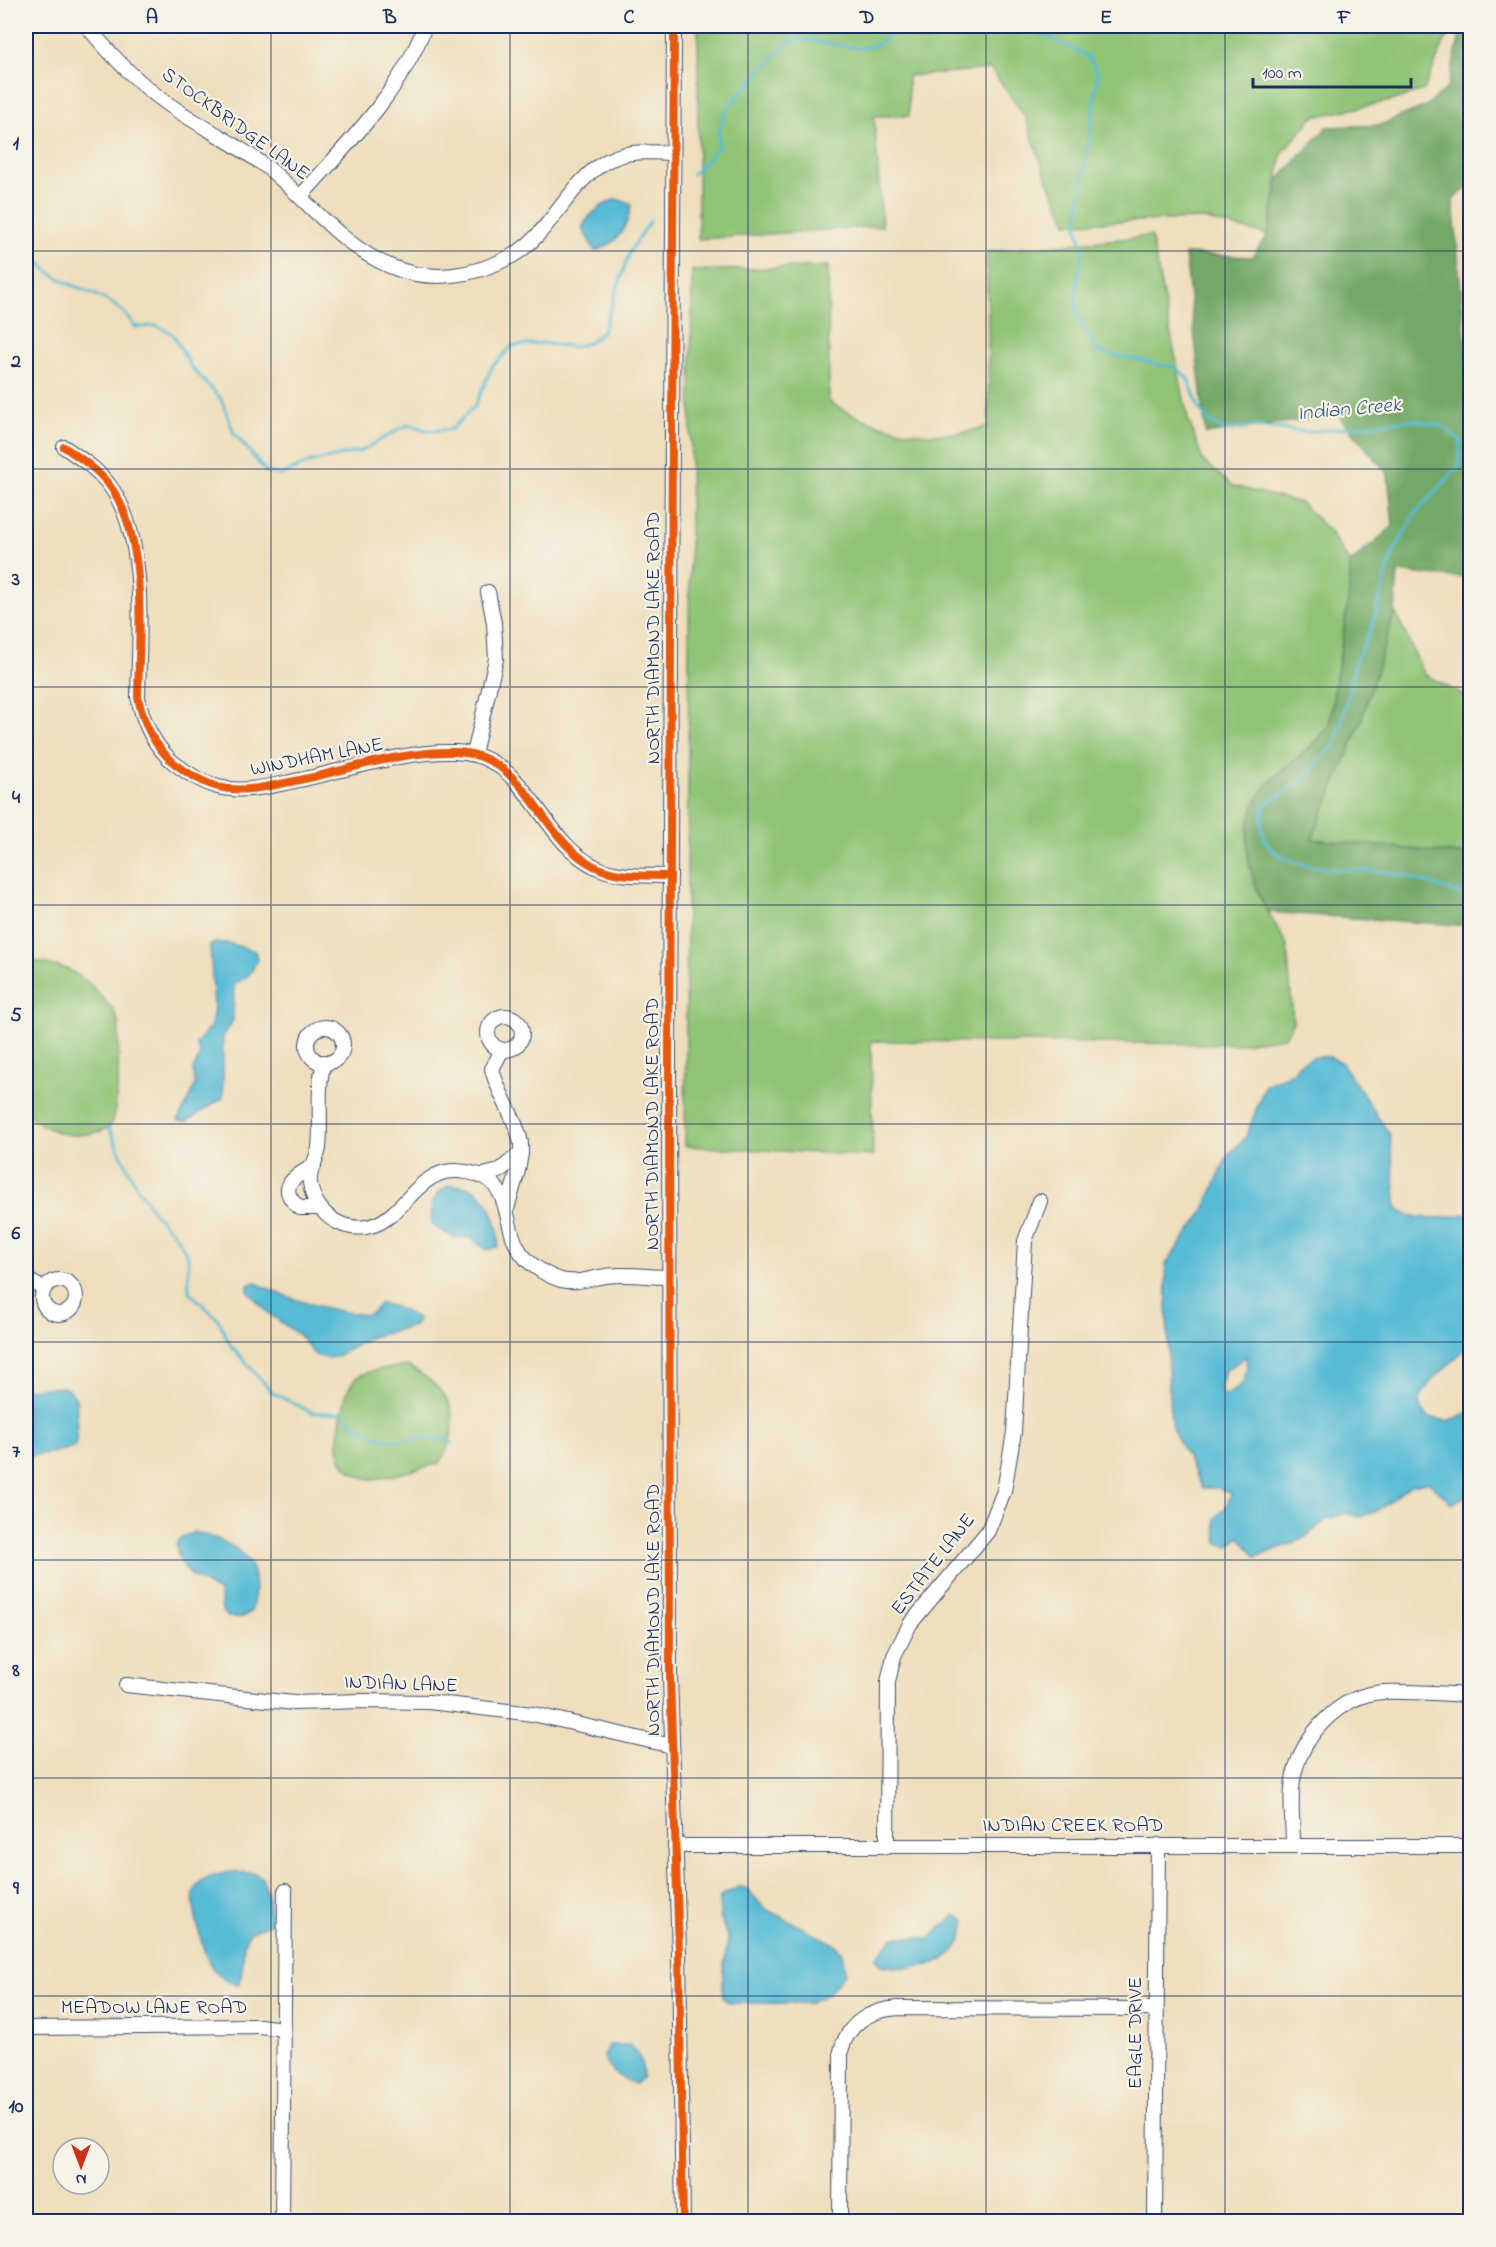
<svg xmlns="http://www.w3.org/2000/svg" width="1496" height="2247" font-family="'Indie Flower',sans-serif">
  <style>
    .green { fill: #8fc374; stroke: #557969; stroke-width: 1.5 }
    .forest { fill: #73a966; stroke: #476c62; stroke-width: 1.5 }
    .water { fill: #57bbd5; stroke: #39759a; stroke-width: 1.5; fill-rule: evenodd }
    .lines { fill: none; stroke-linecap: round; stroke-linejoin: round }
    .stream { stroke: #57bbd5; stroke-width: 3 }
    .minor-casing { stroke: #3b496c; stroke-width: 16 }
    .minor { stroke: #fff; stroke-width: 14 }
    .cycleway-casing { stroke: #f7f3e8; stroke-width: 11 }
    .cycleway { stroke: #e8590c; stroke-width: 8 }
    .grid { fill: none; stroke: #1b2f5e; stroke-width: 1.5; stroke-opacity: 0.55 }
    .labels { text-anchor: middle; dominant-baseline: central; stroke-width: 4.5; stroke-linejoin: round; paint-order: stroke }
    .street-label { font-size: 20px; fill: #1b2f5e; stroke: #f7f3e8 }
    .water-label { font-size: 21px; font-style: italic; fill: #2d5982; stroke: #f7f3e8 }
    .neatline { fill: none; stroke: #1b2f5e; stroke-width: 2 }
    .grid-label { font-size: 20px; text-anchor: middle; font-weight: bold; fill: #1b2f5e }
  </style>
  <rect width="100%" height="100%" fill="#f7f3e8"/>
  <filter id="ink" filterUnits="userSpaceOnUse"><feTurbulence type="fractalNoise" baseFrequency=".0167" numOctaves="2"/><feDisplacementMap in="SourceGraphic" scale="12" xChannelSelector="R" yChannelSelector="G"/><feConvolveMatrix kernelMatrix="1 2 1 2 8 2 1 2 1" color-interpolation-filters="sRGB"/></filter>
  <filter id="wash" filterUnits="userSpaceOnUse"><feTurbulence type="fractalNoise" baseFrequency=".008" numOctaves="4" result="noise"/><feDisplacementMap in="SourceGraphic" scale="24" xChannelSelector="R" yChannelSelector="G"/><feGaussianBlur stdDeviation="1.35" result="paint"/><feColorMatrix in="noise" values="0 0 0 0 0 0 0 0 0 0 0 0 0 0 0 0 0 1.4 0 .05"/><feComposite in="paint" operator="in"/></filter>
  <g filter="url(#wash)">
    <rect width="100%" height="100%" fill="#eedebc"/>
    <!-- green -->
    <g class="green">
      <path d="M698,26h753l-27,64 -33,11 -78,16 -31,36 -14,82 -65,-16 -136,4 -21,-47 -21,-60 -34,-47 -83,7 1,40h-35l8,110 -184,13z"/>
      <path d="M1151,236l37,183 15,42 30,25 68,17 29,29 20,31v25l-21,137 -30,34 -31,25 -9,112 28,49 6,77 -8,15 -48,7 -366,-3 2,115 -188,-10 7,-875 136,-5 1,136c47,28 106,42 160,24l-2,-174z"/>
      <path d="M1395,611l29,63 46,25v156l-159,-15 49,-116z"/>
      <path d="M26,959l42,10 22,15 23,25 6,15 -1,56 -4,38 -5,10c-31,13 -60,8 -83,-17z"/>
      <path d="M408,1366c43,24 59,51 32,97 -13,3 -61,18 -71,16 -39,-9 -33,-42 -26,-71 2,-10 6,-26 16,-32 14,-8 33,-8 49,-10z"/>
    </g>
    <!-- forest -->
    <path class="forest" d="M1462,26h8v160l-17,13 17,199v178l-18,1 -54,-5 -3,39 -35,113 -48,115 158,16v71l-202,-14c-23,-39 -32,-92 0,-128 19,-21 45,-33 60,-58 5,-9 5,-25 6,-36 7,-42 16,-84 16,-127l43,-37 -5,-52 -50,-59 -132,19 -21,-180 67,3 16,-22 10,-55 49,-53 53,-2 46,-19 22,-19z"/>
    <!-- water -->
    <g class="water">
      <path d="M616,199l15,5c-3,24 -13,40 -36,47l-13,-23c6,-14 20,-23 34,-29z"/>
      <path d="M216,943h12l27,8 2,9 -7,14 -16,11 -1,35 -10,17v61l-37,24 -8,-2 12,-22 5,-14 -2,-14 7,-15 -4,-11 15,-18 3,-19 -4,-62z"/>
      <path d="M1314,1057h16l12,6 48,72 7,75c19,12 46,8 68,4l5,8v118c-12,24 -47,37 -51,65l9,12 20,4 22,-8v79l-18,12 -23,-22 -18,3 -34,26 -18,6 -13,-4 -19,6 -24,20 -47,18 -16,-20 -12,10 -10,-4 -3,-24 11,-12 5,-14 -13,-5h-15l-31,-60 -3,-31 -3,-133 36,-50 26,-59 18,-18 19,-52 28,-12 6,-9zM1246,1356c2,24 0,28 -21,40l-5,-4 4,-20z"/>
      <path d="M451,1185c6,1 14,1 20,3 19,8 30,41 27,59l-12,3 -14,-12 -19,-1 -21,-12c-2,-19 0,-33 19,-40z"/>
      <path d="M254,1282c40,20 67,26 111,33l8,-3 6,-8c12,0 32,8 39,17l-5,5 -42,11 -36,20 -10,1 -10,-3 -15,-19 -33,-24 -19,-21v-6z"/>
      <path d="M63,1387c6,3 10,5 13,12 1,4 1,44 -1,46 -5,6 -40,10 -49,12v-68z"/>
      <path d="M194,1532c45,11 71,28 57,80l-8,5h-15l-6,-6 -3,-19 -29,-17 -11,-16 -3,-15 4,-6z"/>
      <path d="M234,1872l19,1 9,4 5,16 4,31c-42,9 -20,31 -33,61 -31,-8 -36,-38 -41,-64 -2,-8 -5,-20 -3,-28 5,-16 26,-20 40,-21z"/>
      <path d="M739,1887l8,1 17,20 72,37 6,8 3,20 -17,21 -19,9h-80l-6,-5v-27l5,-31 -8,-24v-20z"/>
      <path d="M955,1916l11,5c-2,7 -3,17 -7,23 -15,25 -53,26 -78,21l-5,-7 18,-21 35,1z"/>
      <path d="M609,2045h20c11,9 14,19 14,33l-8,6c-16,-6 -24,-11 -31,-27z"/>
    </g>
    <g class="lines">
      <!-- stream -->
      <g class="stream">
        <path d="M1033,26l6,7 49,23 10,18 -21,151 6,24 -8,45 2,18 7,17 14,23 79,16 11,11 12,31 11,13 13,7 32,-4 50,6 105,-12 32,6 17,15 -1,25 -43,47 -23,40 -22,76 -16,33 -5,28 -15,54 -35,38 -36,23c-19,73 78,62 122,67 28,4 57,17 84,25"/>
        <path d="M693,174l25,-27 1,-20 9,-20 61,-66 17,-1 51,8 17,-2 28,-19 19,-1"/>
        <path d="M26,240c25,60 80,39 109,87l22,-1 16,8 18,33 30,32 13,34 32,39 15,3 30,-13 50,-11 42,-24 7,-2 19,6 23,-2 23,-23 17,-39 20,-21 30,-3 32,4 16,-5 13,-11 27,-80 20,-30"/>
        <path d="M109,1128l26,56 20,30 21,22 12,20 1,36 29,27 13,27 42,47 40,20h29c17,16 34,27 59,28 20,0 32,-9 51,2"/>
      </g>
    </g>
  </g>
  <g filter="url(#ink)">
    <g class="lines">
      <!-- minor casing -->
      <g class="minor-casing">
        <g id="minor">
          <path d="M87,26c26,32 58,64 93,86 29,19 61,35 88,56 42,34 74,79 124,99 39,16 82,9 118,-10 48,-25 64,-97 122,-104 13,-2 28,0 41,0"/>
          <path d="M674,26l-5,1022 1,629 9,276 4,269"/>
          <path d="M301,196c47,-53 99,-103 124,-170"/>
          <path d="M64,447c18,12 36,24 48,42 36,53 27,147 26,208 5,26 16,49 36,66 14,11 27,19 44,24 23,6 49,0 72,-5 52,-10 112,-32 165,-30 73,2 84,87 139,114 23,12 51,9 76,10"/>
          <path d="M474,754l22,-95 -2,-36 -6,-31"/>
          <circle cx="505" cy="1033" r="17"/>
          <circle cx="325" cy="1045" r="18"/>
          <path d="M502,1050l-10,19c5,23 27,55 29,75 1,22 -9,44 -14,65"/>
          <path d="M324,1062c-8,29 -2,57 -5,86 -2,11 -11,24 -9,35 5,37 46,58 77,35 18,-13 31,-36 52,-44 11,-5 28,-3 40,1 32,11 25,50 39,73 8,15 27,27 43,32 16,4 29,-2 45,-4 20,-3 43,1 63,1"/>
          <path d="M314,1166c-20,10 -39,22 -14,42h17"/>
          <path d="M480,1176l19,-5 22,-18"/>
          <path d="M26,1279l18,10"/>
          <circle cx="59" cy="1297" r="17"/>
          <path d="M126,1685l168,18 67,-2 68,1 104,12 139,32"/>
          <path d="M1293,1844c0,-22 -4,-47 1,-69 9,-40 45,-80 89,-83 29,-1 59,2 87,3"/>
          <path d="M675,1846h795"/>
          <path d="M887,1847l1,-165 6,-26 16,-32 78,-93 16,-40 10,-59 11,-191 15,-40"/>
          <path d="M26,2028l234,-2 23,3"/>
          <path d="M282,2222l3,-331"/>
          <path d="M840,2222l1,-171c7,-29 30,-41 57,-43l258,1"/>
          <path d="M1155,2222l3,-377"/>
        </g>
      </g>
      <!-- minor -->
      <use href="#minor" class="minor"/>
      <!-- cycleway casing -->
      <g class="cycleway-casing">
        <g id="cycleway">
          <path d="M674,26l-5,1022 1,629 9,276 4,269"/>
          <path d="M64,447c18,12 36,24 48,42 36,53 27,147 26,208 5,26 16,49 36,66 14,11 27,19 44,24 23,6 49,0 72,-5 52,-10 112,-32 165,-30 73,2 84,87 139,114 23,12 51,9 76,10"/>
        </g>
      </g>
      <!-- cycleway -->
      <use href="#cycleway" class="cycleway"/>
    </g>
  </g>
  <!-- grid -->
  <path class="grid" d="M271,26v2196M510,26v2196M748,26v2196M986,26v2196M1225,26v2196M26,251h1444M26,469h1444M26,687h1444M26,905h1444M26,1124h1444M26,1342h1444M26,1560h1444M26,1778h1444M26,1996h1444"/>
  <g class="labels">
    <!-- street labels -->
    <g class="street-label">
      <text transform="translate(235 125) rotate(36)">STOCKBRIDGE LANE</text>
      <text transform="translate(654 638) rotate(-90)">NORTH DIAMOND LAKE ROAD</text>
      <text transform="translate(317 758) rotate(-11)">WINDHAM LANE</text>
      <text transform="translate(653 1124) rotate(-90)">NORTH DIAMOND LAKE ROAD</text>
      <text transform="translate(934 1565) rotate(-52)">ESTATE LANE</text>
      <text transform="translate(654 1610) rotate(-90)">NORTH DIAMOND LAKE ROAD</text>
      <text transform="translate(401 1685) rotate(2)">INDIAN LANE</text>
      <text x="1073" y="1826">INDIAN CREEK ROAD</text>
      <text x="154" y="2008">MEADOW LANE ROAD</text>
      <text transform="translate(1136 2033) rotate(-90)">EAGLE DRIVE</text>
    </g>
    <!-- water labels -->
    <g class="water-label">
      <text transform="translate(1349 410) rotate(-5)">Indian Creek</text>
    </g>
  </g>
  <!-- margin -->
  <rect width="1496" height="2247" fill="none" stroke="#f7f3e8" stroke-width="66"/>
  <!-- north arrow -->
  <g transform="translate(81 2166) rotate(180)"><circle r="28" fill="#f7f3e8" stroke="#9fa5b1" stroke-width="1.5"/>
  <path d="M0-4.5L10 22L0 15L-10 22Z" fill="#c8321e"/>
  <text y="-9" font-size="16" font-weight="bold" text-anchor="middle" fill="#1b2f5e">N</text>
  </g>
  <!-- scale -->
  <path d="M1253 78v9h158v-9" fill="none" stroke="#1b2f5e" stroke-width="3"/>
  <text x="1262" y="78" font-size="18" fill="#1b2f5e" stroke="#f7f3e8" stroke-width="4.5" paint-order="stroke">100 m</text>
  <rect x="33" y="33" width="1430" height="2181" class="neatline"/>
  <g class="grid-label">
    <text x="152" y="23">A</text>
    <text x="390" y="23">B</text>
    <text x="629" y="23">C</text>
    <text x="867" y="23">D</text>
    <text x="1106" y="23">E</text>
    <text x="1344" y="23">F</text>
    <text x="16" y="149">1</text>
    <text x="16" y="367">2</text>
    <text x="16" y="585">3</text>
    <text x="16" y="803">4</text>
    <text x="16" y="1021">5</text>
    <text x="16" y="1239">6</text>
    <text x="16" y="1457">7</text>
    <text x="16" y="1676">8</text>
    <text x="16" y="1894">9</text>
    <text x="16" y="2112">10</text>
  </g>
</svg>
